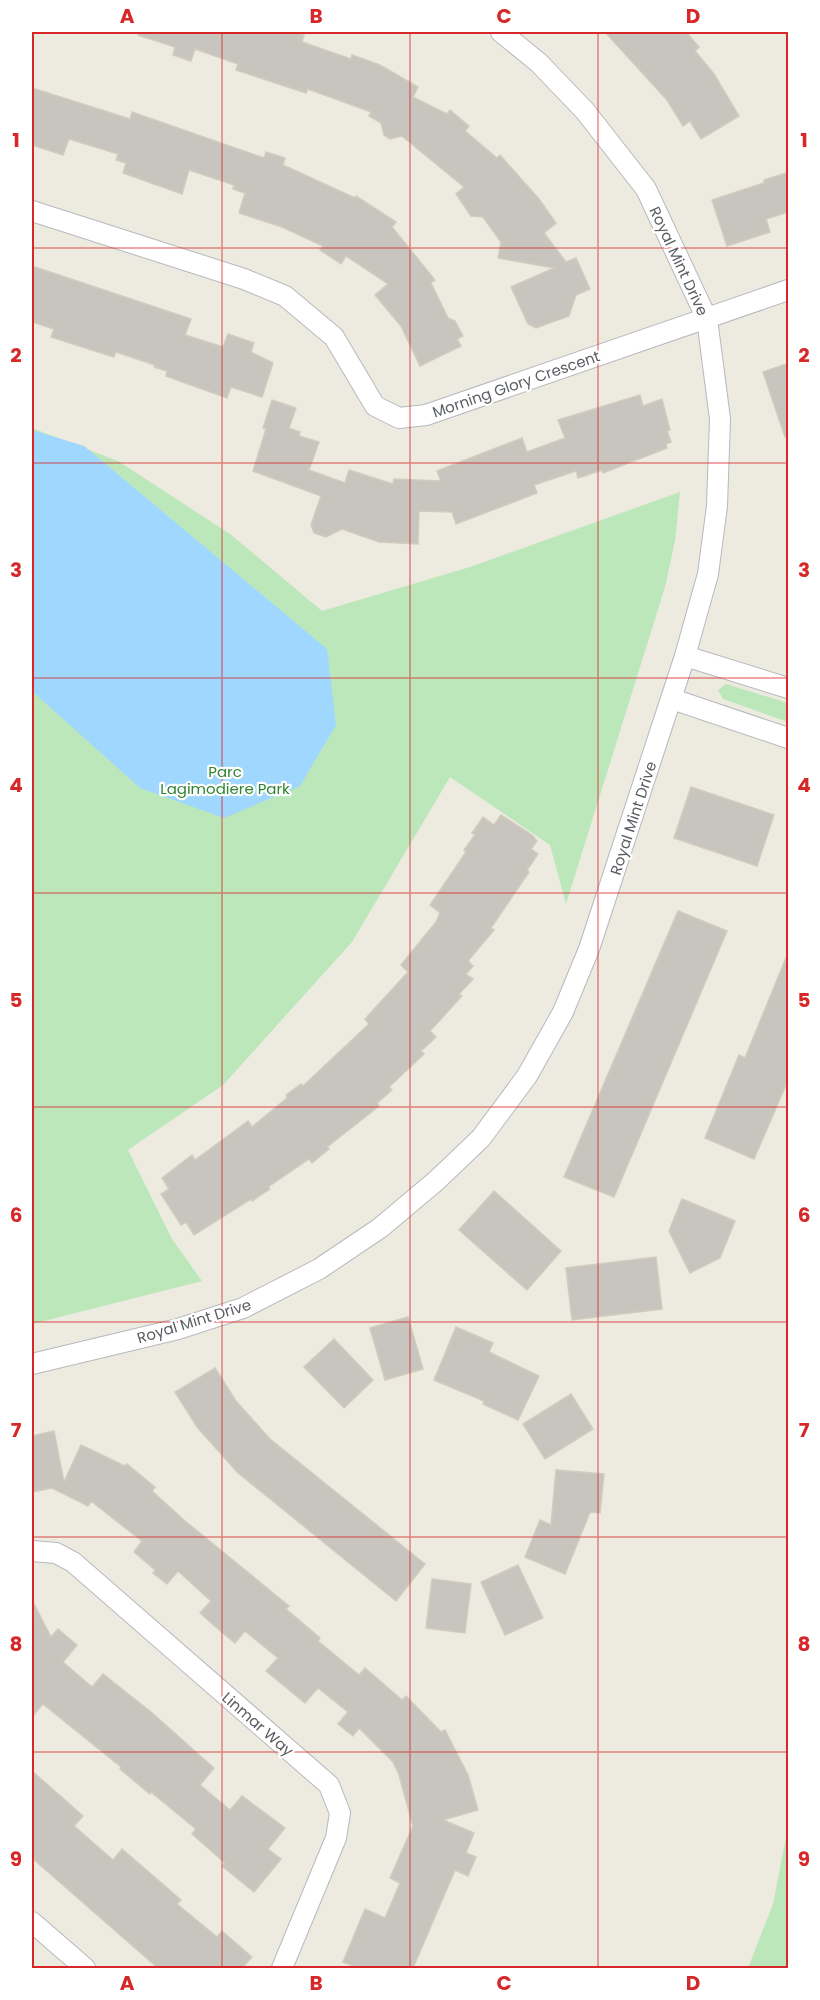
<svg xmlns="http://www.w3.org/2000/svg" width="820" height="2000" font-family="Poppins,sans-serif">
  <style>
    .green { fill: #bce7bb }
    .water { fill: #9fd7ff }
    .building { fill: #c8c4be; stroke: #d2ccbf; stroke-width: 1.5 }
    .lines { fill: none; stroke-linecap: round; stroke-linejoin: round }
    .minor-casing { stroke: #b6b9be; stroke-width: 22 }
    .minor { stroke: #fff; stroke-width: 20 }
    .grid { fill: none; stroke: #d62828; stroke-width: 1.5; stroke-opacity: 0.55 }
    .labels { text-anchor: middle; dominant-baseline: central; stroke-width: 4.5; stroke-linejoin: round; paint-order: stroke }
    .street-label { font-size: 15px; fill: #595d62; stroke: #fff }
    .park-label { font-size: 15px; fill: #2f8432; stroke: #fff }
    .neatline { fill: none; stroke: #d62828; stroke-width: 2 }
    .grid-label { font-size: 20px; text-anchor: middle; font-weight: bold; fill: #d62828 }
  </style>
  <rect width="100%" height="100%" fill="#edeae0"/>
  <!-- green -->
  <g class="green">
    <path d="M32,428l86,33 112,73 92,77 148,-44 210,-75 -5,49 -10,46 -99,317 -16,-59 -100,-68 -98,165 -129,143 -95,65 44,89 30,42 -170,43z"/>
    <path d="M726,684l62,19v19l-65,-23 -5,-9z"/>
    <path d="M788,1827v141h-40l25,-64z"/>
  </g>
  <!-- water -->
  <path class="water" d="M32,430l52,16 243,203 9,76 -36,61 -76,32 -84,-30 -108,-97z"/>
  <!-- building -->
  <g class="building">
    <path d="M139,32h154l11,3 -2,7 49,17 1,-4 28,10 38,22 -5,10 34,17 3,-4 19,16 -4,5 32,27 3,-3 39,44 17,24 -12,10 22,29 10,-4 14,31 -14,6 -7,21 -33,12 -8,-4 -17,-37 43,-19 -56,-10 3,-16 -18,-25 -12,-1 -15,-22 8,-7 -62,-51 -12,3 -6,-4 -3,-12 -12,-7 2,-4 -63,-23 -2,4 -70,-23 2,-6 -43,-15 -4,12 -18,-6 2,-8 -37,-12z"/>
    <path d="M605,32h81l13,15 -4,4 19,23 25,42 -38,23 -11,-18 -7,5 -16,-26z"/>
    <path d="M32,88l98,31 2,-7 132,46 2,-6 19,6 -2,7 72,33 1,-2 40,26 -4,5 43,53 -4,3 17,35 7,3 8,15 -6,3 4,7 -41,20 -19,-40 -26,-31 13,-11 -42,-28 -5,8 -21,-14 3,-4 -41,-19 -43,-14 6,-20 -12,-4 1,-4 -45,-15 -7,24 -59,-21 3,-10 -10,-3 2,-6 -49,-15 -6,16 -31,-10z"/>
    <path d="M789,172v40l-23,7 4,13 -43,14 -15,-46 52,-17v-3z"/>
    <path d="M32,266l159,53 -6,16 38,12 5,-13 26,9 -3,9 22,11 -11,34 -31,-10 -4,11 -61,-22 1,-5 -13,-4 1,-2 -39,-13 -2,5 -63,-20 3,-8 -22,-7z"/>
    <path d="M789,363v74h-4l-22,-65z"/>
    <path d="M640,395l3,11 19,-7 8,31 -3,1 4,11 -5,2 1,4 -64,25 -1,-3 -24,8 -2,-7 -42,14 3,8 -81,31 -4,-12 -33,-1 -1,33 -39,-2 -37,-13 -16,8 -12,-4 -3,-8 10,-29 -68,-25 13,-42 -3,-1 9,-28 24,8 -7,20 11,4 -1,4 20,6 -10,28 36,13 4,-13 44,14 1,-5 47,2 -4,-10 85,-33 5,14 38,-14 -7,-18z"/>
    <path d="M691,787l83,28 -17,51 -83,-28z"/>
    <path d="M501,815l31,20 5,6 -6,8 7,5 -11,16 2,2 -38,56 3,2 -26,31 5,5 -7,8 7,5 -14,15 3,2 -32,35 6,6 -15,14 3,3 -35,33 3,3 -15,13 2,3 -52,41 2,2 -17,14 -3,-4 -41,28 2,2 -18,12 -1,-2 -57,36 -8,-13 -5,3 -20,-31 8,-5 -7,-11 30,-23 3,5 53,-39 4,6 35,-29 -1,-3 15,-11 2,2 66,-62 -4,-5 43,-47 -7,-7 35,-43 4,-9 -10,-8 36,-53 -2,-2 11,-15 -3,-2 11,-16 11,8z"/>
    <path d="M678,911l49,20 -113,266 -50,-20z"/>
    <path d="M788,953l1,125 -35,81 -49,-21 34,-83 6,3z"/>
    <path d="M494,1191l67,60 -34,39 -68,-60z"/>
    <path d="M682,1199l53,22 -15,37 -30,15 -21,-42z"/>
    <path d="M656,1257l6,52 -90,11 -6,-52z"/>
    <path d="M408,1317l15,52 -38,11 -15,-52z"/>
    <path d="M456,1327l37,16 -4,9 50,24 -21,44 -35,-16 1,-3 -50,-21z"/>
    <path d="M334,1339l39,41 -29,28 -40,-41z"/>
    <path d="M215,1368l21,33 34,38 155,125 -29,37 -159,-129 -40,-45 -22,-35z"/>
    <path d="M571,1394l22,35 -48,30 -22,-35z"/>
    <path d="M54,1431l10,51 17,-37 44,21 2,-2 28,23 -3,4 33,30 104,85 -3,3 34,29 -2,3 41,34 6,-7 37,32 4,-4 35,36 4,-2 23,45 10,35 -35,10 31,13 -8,20 10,4 -8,19 -13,-6 -42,98h-55l-15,-6 22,-53 20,9 15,-35 -10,-5 23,-52 -14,-51 -6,-13 -34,-34 -6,8 -15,-12 10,-12 -30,-24 -13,15 -39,-32 12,-13 -33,-27 -10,12 -17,-14 -18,-16 11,-12 -33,-30 -11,13 -14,-11 2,-3 -21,-18 8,-11 -51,-40 -3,5 -36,-18 -20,4v-56z"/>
    <path d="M556,1470l48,4 -4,39 -10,-1 -25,62 -40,-17 15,-37 11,5z"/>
    <path d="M518,1565l25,53 -38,17 -24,-53z"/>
    <path d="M432,1579l39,5 -6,49 -39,-5z"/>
    <path d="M32,1600l19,37 7,-8 19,16 -14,17 29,25 11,-13 48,38 63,56 -14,17 30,25 12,-14 43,32 -17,21 13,10 -27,33 -32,-26 3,-3 -33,-29 4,-5 -45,-37 -1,2 -30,-25 1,-2 -78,-63 -11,13z"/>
    <path d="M32,1771l51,45 -9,10 39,34 9,-11 59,51 -4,4 40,33 5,-6 30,26 -10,11h-84l-126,-110z"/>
  </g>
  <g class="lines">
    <!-- minor casing -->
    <g class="minor-casing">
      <g id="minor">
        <path d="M32,211l212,68 41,17 49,41 41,69 24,12 27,-3 362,-125"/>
        <path d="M685,656l103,32"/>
        <path d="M672,699l116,39"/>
        <path d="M32,1364l146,-35 65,-21 76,-39 61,-41 56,-47 45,-43 46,-62 36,-64 26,-63 96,-293 23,-82 9,-68 3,-87 -13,-100 -61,-130 -61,-78 -46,-48 -38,-31"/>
        <path d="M32,1551l24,2 17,9 256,223 11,28 -4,25 -54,130"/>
        <path d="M32,1922l53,46"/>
      </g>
    </g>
    <!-- minor -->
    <use href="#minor" class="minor"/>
  </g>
  <!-- grid -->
  <path class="grid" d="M222,32v1936M410,32v1936M598,32v1936M32,248h756M32,463h756M32,678h756M32,893h756M32,1107h756M32,1322h756M32,1537h756M32,1752h756"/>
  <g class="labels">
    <!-- street labels -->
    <g class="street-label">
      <text transform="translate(679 261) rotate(65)">Royal Mint Drive</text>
      <text transform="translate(516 384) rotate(-19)">Morning Glory Crescent</text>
      <text transform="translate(633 818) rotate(-72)">Royal Mint Drive</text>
      <text transform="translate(194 1321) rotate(-17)">Royal Mint Drive</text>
      <text transform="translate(258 1724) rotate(41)">Linmar Way</text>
    </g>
    <!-- park labels -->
    <g class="park-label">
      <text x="225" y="771">Parc<tspan x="225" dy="17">Lagimodiere Park</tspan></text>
    </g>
  </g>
  <!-- border -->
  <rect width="820" height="2000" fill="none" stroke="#ffffff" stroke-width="66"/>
  <rect x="33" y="33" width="754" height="1934" class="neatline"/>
  <g class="grid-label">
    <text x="127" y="23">A</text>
    <text x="316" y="23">B</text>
    <text x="504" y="23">C</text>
    <text x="693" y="23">D</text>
    <text x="16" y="147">1</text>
    <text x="804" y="147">1</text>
    <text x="16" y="362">2</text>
    <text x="804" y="362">2</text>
    <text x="16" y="577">3</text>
    <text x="804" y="577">3</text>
    <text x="16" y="792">4</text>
    <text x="804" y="792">4</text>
    <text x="16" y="1007">5</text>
    <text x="804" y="1007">5</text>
    <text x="16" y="1222">6</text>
    <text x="804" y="1222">6</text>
    <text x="16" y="1437">7</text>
    <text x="804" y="1437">7</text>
    <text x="16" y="1651">8</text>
    <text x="804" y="1651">8</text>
    <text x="16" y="1866">9</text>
    <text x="804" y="1866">9</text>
    <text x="127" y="1990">A</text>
    <text x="316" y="1990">B</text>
    <text x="504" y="1990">C</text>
    <text x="693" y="1990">D</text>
  </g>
</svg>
